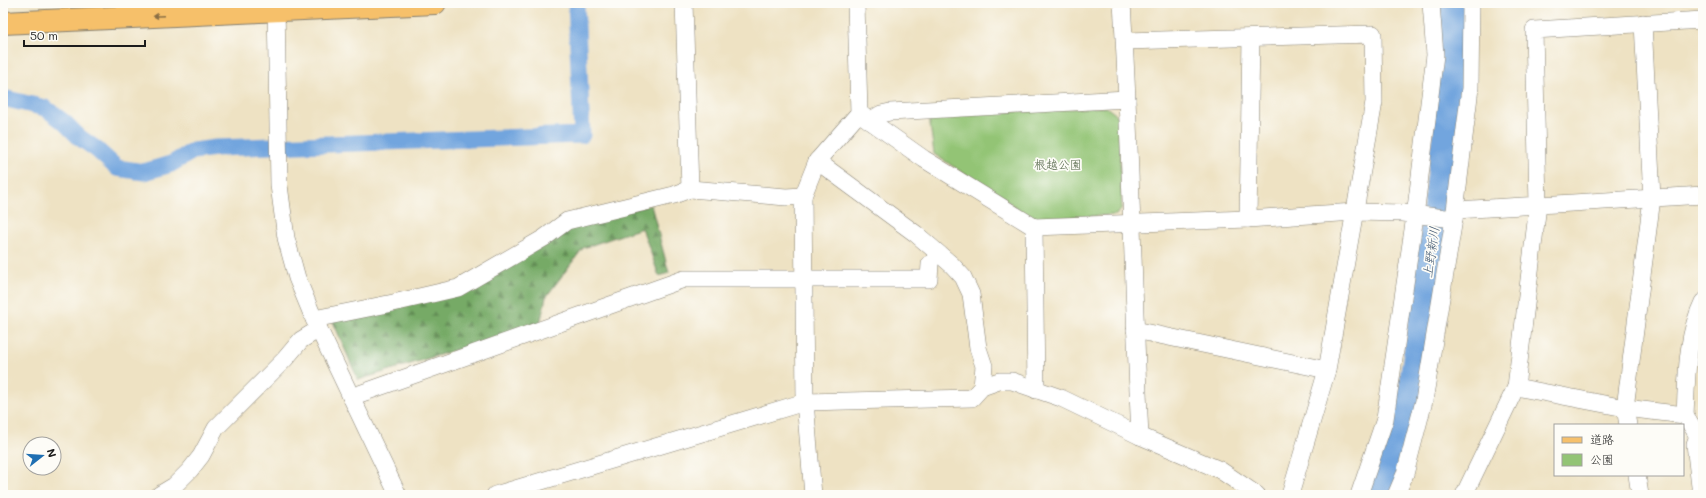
<svg xmlns="http://www.w3.org/2000/svg" width="1706" height="498" font-family="Mali,'Klee One',sans-serif">
  <style>
    .green { fill: #93c475; stroke: #587048 }
    .forest { fill: url(#forest-firs); stroke: #496341 }
    .lines { fill: none; stroke-linecap: round; stroke-linejoin: round }
    .canal { stroke: #72a5de; stroke-width: 17 }
    .river { stroke: #72a5de; stroke-width: 29 }
    .minor-casing { stroke: #857f70; stroke-width: 18 }
    .primary-casing { stroke: #857f70; stroke-width: 24 }
    .minor { stroke: #fff; stroke-width: 17 }
    .primary { stroke: #f6c06b; stroke-width: 22 }
    .oneway { fill: #896e44 }
    .labels { text-anchor: middle; dominant-baseline: central; stroke-width: 3.5; stroke-linejoin: round; paint-order: stroke }
    .park-label { font-size: 12px; fill: #4c5f40; stroke: #fdfcf7 }
    .water-label { font-size: 13px; font-style: italic; fill: #435a73; stroke: #fdfcf7 }
  </style>
  <defs>
    <pattern id="forest-firs" width="22" height="20" patternUnits="userSpaceOnUse"><rect width="22" height="20" fill="#76aa66"/><path d="M5 1l3.5 6h-7zM16 11l3.5 6h-7z" fill="#608a53"/></pattern>
  </defs>
  <rect width="100%" height="100%" fill="#fdfcf7"/>
  <filter id="ink" filterUnits="userSpaceOnUse"><feTurbulence type="fractalNoise" baseFrequency=".025" numOctaves="2"/><feDisplacementMap in="SourceGraphic" scale="8" xChannelSelector="R" yChannelSelector="G"/><feConvolveMatrix kernelMatrix="1 2 1 2 8 2 1 2 1" color-interpolation-filters="sRGB"/></filter>
  <filter id="wash" filterUnits="userSpaceOnUse"><feTurbulence type="fractalNoise" baseFrequency=".012" numOctaves="4" result="noise"/><feDisplacementMap in="SourceGraphic" scale="16" xChannelSelector="R" yChannelSelector="G"/><feGaussianBlur stdDeviation="0.9" result="paint"/><feColorMatrix in="noise" values="0 0 0 0 0 0 0 0 0 0 0 0 0 0 0 0 0 1.4 0 .05"/><feComposite in="paint" operator="in"/></filter>
  <g filter="url(#wash)">
    <rect width="100%" height="100%" fill="#eee2c3"/>
    <!-- green -->
    <path class="green" d="M1106,107l12,9 4,93 -6,6 -82,4 -100,-65 -5,-38z"/>
    <!-- forest -->
    <path class="forest" d="M651,205l18,68 -10,3 -17,-48 -59,20 -37,49 -6,27 -182,56 -26,-61 127,-27 114,-67z"/>
    <g class="lines">
      <!-- canal -->
      <path class="canal" d="M3,98l42,10 19,14 15,15 17,12 21,19 27,4 27,-8 22,-13 23,-3 366,-13 -6,-132"/>
      <!-- river -->
      <path class="river" d="M1377,495l15,-36 18,-52 18,-126 20,-157 5,-90 -2,-31"/>
    </g>
  </g>
  <g filter="url(#ink)">
    <g class="lines">
      <!-- minor casing -->
      <g class="minor-casing">
        <g id="minor">
          <path d="M276,3l3,182 7,53 11,40 17,41 84,176"/>
          <path d="M684,3l6,186"/>
          <path d="M1122,3c9,144 11,289 18,433"/>
          <path d="M1125,41l248,-7 1,68 -47,268 -37,125"/>
          <path d="M859,113l65,46 110,68 2,163"/>
          <path d="M870,121l11,-7 9,-2 237,-13"/>
          <path d="M817,161l99,73 36,31 11,12 8,17 7,54 6,18 -2,21"/>
          <path d="M803,196l2,206 8,93"/>
          <path d="M1456,210l247,-15"/>
          <path d="M1248,219l3,-181"/>
          <path d="M1034,227l214,-8 107,-7 48,1 51,6 16,-131 1,-85"/>
          <path d="M314,319l79,-16 65,-15 86,-50 23,-17 107,-26 16,-6 96,8 17,-1 14,-35 42,-48 -3,-110"/>
          <path d="M1135,330l192,40"/>
          <path d="M1516,387l109,21 60,7 13,21 5,-1"/>
          <path d="M351,397l333,-118h245l1,-15"/>
          <path d="M1685,415c2,-38 1,-78 18,-113"/>
          <path d="M1628,425l-3,-17 27,-210 -9,-175"/>
          <path d="M1698,436l-3,8 6,51"/>
          <path d="M1637,475l3,20"/>
          <path d="M159,495l15,-9 16,-16 11,-14 15,-28 69,-69 16,-19 18,-11"/>
          <path d="M495,495l310,-93 167,-4 10,-11 17,-6h13l49,17 79,38 80,34 37,25"/>
          <path d="M1359,495l26,-76 30,-203 20,-161 -4,-52"/>
          <path d="M1396,495l9,-21 19,-73 30,-182"/>
          <path d="M1464,495l52,-108 22,-182 -4,-175 169,-10"/>
        </g>
      </g>
      <!-- primary casing -->
      <g class="primary-casing">
        <path id="primary" d="M3,23l432,-20"/>
      </g>
      <!-- minor -->
      <use href="#minor" class="minor"/>
      <!-- primary -->
      <use href="#primary" class="primary"/>
    </g>
    <!-- one-way arrows -->
    <defs><path id="oneway-solid" d="M-6-.8H1V-3.2L6.5 0L1 3.2V.8H-6Z"/></defs>
    <use class="oneway" href="#oneway-solid" transform="translate(159 16) rotate(177)"/>
  </g>
  <g class="labels">
    <!-- park labels -->
    <g class="park-label">
      <text x="1058" y="164">根越公園</text>
    </g>
    <!-- water labels -->
    <g class="water-label">
      <text transform="translate(1430 252) rotate(-82)">上野新川</text>
    </g>
  </g>
  <!-- margin -->
  <rect width="1706" height="498" fill="none" stroke="#fdfcf7" stroke-width="16"/>
  <!-- legend -->
  <rect x="1554" y="424" width="130" height="52" fill="#fdfcf7" stroke="#a3a29f"/>
  <rect x="1562" y="437" width="20" height="6" fill="#f6c06b" stroke="#a3a29f"/>
  <text x="1590" y="444" font-size="12" fill="#1c1c1c">道路</text>
  <rect x="1562" y="454" width="20" height="12" fill="#93c475" stroke="#a3a29f"/>
  <text x="1590" y="464" font-size="12" fill="#1c1c1c">公園</text>
  <!-- north arrow -->
  <g transform="translate(42 456) rotate(73)"><circle r="19" fill="#fdfcf7" stroke="#a3a29f"/>
  <path d="M0-3L7 15L0 10L-7 15Z" fill="#1f6fb2"/>
  <text y="-6" font-size="11" font-weight="bold" text-anchor="middle" fill="#1c1c1c">N</text>
  </g>
  <!-- scale -->
  <path d="M24 40v6h121v-6" fill="none" stroke="#1c1c1c" stroke-width="2"/>
  <text x="30" y="40" font-size="12" fill="#1c1c1c" stroke="#fdfcf7" stroke-width="3" paint-order="stroke">50 m</text>
</svg>
